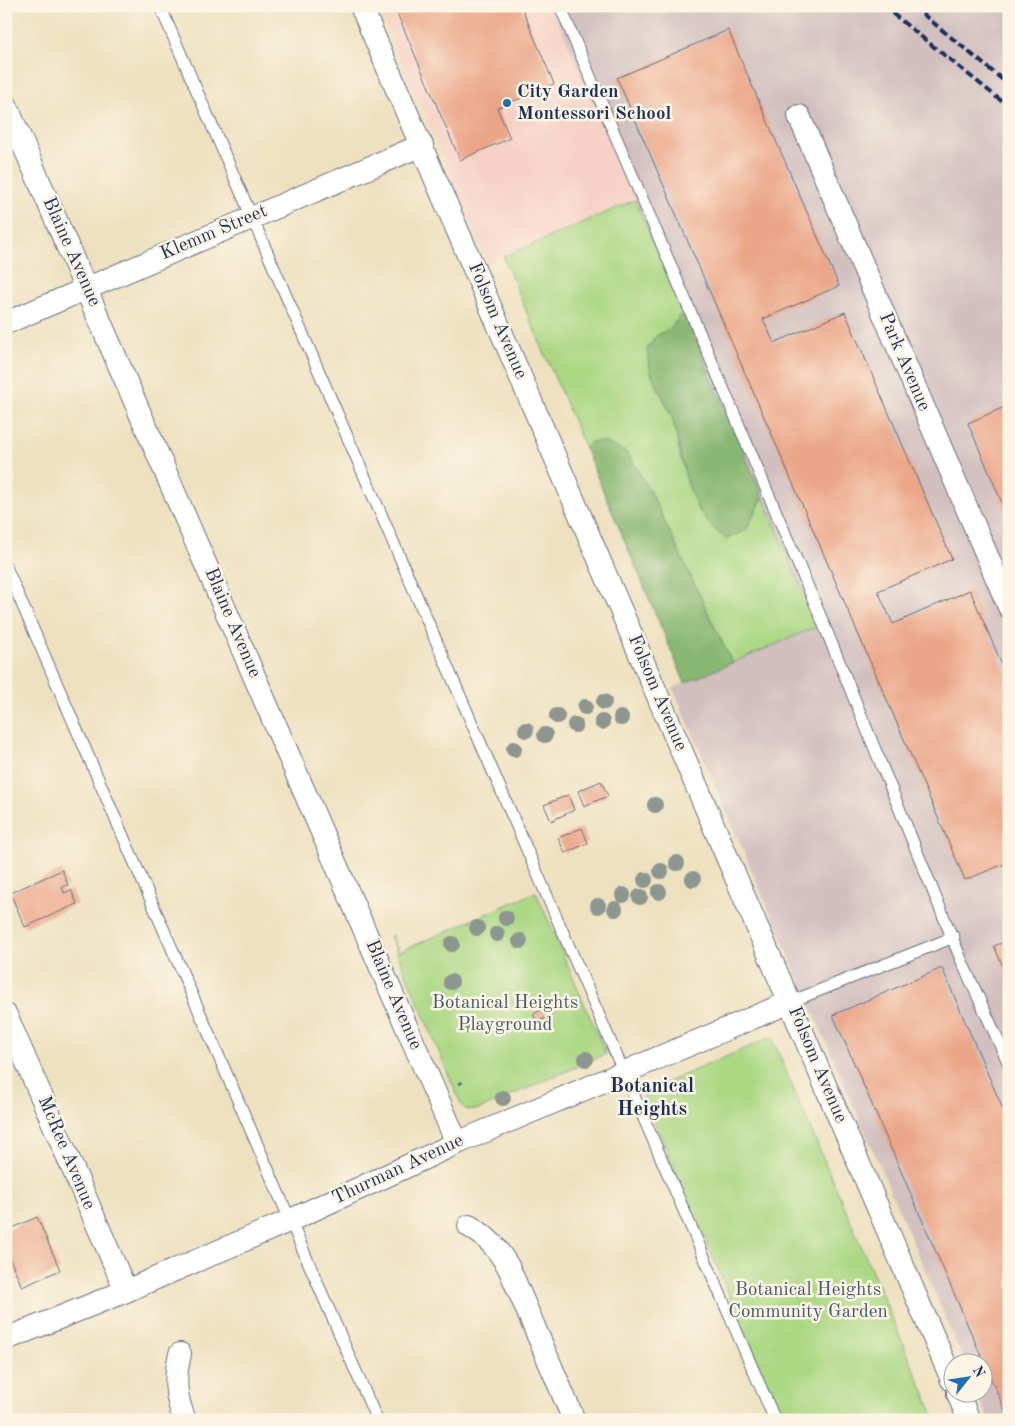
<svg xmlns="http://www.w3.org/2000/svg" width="1015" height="1426" font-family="'Old Standard TT',serif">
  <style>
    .built { fill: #f7d1c6 }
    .industrial { fill: #d2bfbf }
    .green { fill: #acd884; stroke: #648471 }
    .forest { fill: #89b872; stroke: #527468 }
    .building { fill: #eba688 }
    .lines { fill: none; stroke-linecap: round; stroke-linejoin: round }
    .service-casing { stroke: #656d80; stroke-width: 13 }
    .minor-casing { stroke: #656d80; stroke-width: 24 }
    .path { stroke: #656d80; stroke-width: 3; stroke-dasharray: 4 4; stroke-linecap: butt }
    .service { stroke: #fff; stroke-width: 11 }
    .minor { stroke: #fff; stroke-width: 22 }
    .rail { stroke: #1b2f5e; stroke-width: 4; stroke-dasharray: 8 4; stroke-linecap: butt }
    .tree { fill: #8e9690 }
    .poi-dot { fill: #1f6fb2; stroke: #fcf5e5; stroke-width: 2 }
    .labels { text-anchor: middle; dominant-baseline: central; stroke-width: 5; stroke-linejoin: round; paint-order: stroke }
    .poi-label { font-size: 19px; font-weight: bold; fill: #1b2f5e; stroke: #fcf5e5; text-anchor: start }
    .street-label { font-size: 19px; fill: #1b2f5e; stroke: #fcf5e5 }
    .park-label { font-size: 19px; fill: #3f5968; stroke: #fcf5e5 }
    .neighbourhood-label { font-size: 20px; font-weight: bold; fill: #1b2f5e; stroke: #fcf5e5 }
  </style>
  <rect width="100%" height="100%" fill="#fcf5e5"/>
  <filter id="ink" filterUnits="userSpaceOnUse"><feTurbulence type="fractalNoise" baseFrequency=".02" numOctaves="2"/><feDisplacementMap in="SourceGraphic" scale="10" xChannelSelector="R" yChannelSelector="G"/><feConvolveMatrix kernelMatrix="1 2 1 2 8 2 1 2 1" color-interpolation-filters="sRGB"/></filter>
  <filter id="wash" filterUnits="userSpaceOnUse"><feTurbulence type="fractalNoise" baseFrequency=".0096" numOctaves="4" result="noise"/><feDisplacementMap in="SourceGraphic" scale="20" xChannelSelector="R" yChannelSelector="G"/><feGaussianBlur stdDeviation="1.12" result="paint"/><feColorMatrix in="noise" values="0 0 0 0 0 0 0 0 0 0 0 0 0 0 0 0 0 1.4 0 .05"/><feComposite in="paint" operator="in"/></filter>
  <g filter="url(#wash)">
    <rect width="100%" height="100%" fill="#eee1c0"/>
    <!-- built -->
    <path class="built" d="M378,6h174l83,194 -147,63z"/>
    <!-- industrial -->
    <path class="industrial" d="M552,6h457v1414h-20l-12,-26h5v-30l-17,-1 -292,-675 145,-63z"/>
    <!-- green -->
    <g class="green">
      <path d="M635,200l50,115 -6,2 -8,11 -15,8 -5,37 22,46 7,38 18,54 48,19 17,-33 55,129 -86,37 -82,-172 -23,-38 -36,-11 -6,6 -82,-191z"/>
      <path d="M536,892l70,162 -126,55c-9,2 -14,3 -19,-5l-71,-168 2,-1 7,17z"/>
      <path d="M772,1037l21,51 143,332h-153l-141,-327z"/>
    </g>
    <!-- forest -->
    <g class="forest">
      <path d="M685,315l78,182 -17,33 -20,9c-42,-31 -41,-72 -53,-119 -4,-15 -15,-30 -21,-45 -3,-7 -4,-17 -5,-26l9,-13 15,-8 8,-11z"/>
      <path d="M591,442h14l22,11 23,38 82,172 -47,20 -100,-235z"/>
    </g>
    <g id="blocks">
      <!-- building -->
      <g class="building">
        <path d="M394,6h127l33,78 -57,24 13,30 -50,22z"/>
        <path d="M728,30l111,256 -76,33 11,24 71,-31 107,247 -74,32 15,33 77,-34 39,91v181l-44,18 -348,-802z"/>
        <path d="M1009,405v114l-41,-96z"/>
        <path d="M601,781l7,15 -24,10 -6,-15z"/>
        <path d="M568,795l6,15 -23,11 -7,-16z"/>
        <path d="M582,828l6,15 -23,10 -7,-15z"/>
        <path d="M62,870l6,15 -6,2 2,6 7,-3 6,14 -52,23 -15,-34z"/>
        <path d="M1009,940v40l-15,-34z"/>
        <path d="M942,968l67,155v297l-176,-405z"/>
        <path d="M548,1007l4,8 -15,7 -4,-8z"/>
        <path d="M37,1217l23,53 -38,17 -16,-37v-19z"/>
      </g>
    </g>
  </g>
  <g filter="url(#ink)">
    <use href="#blocks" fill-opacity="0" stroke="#656d80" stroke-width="1"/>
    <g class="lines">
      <!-- service casing -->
      <g class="service-casing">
        <g id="service">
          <path d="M160,6l615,1414"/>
          <path d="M560,6l262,614 141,344 46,100"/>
          <path d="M6,567l371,853"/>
          <path d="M790,1002l164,-65"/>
        </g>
      </g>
      <!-- minor casing -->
      <g class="minor-casing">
        <g id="minor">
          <path d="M361,6l591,1374"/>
          <path d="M6,105l451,1038"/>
          <path d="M799,116l210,491"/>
          <path d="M6,323l416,-178"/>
          <path d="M6,1015l120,276"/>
          <path d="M469,1226c19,11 29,23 40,42l65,152"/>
          <path d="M6,1339l120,-48 165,-71 166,-77 333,-141"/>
          <path d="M180,1354c-6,24 -5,43 5,66"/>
          <path d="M958,1394l11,26"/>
        </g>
      </g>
      <!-- path -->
      <path class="path" d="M459,1084l6,-3"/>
      <!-- service -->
      <use href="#service" class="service"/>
      <!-- minor -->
      <use href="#minor" class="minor"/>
      <!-- rail -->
      <g class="rail">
        <path d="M883,6l126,101"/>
        <path d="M913,6l96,79"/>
      </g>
    </g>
    <!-- trees -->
    <g class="tree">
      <circle cx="604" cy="702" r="8"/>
      <circle cx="585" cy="707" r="8"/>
      <circle cx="557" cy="716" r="8"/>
      <circle cx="621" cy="718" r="8"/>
      <circle cx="602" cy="722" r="8"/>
      <circle cx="575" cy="725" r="8"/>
      <circle cx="526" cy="730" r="8"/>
      <circle cx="545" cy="735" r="8"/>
      <circle cx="514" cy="749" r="8"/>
      <circle cx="655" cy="805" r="8"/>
      <circle cx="677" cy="863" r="8"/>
      <circle cx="661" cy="871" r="8"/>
      <circle cx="693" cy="879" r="8"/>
      <circle cx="645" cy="880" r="8"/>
      <circle cx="659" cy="892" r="8"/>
      <circle cx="623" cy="895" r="8"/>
      <circle cx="640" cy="897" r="8"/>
      <circle cx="598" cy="906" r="8"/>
      <circle cx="615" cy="909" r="8"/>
      <circle cx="506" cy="918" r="8"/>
      <circle cx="477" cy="928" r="8"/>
      <circle cx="497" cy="934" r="8"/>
      <circle cx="520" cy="941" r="8"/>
      <circle cx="452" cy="944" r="8"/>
      <circle cx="451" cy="982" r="8"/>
      <circle cx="468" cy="1026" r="8"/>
      <circle cx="586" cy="1059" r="8"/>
      <circle cx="503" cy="1098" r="8"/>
    </g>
  </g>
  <!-- markers -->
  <circle class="poi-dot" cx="507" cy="103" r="5"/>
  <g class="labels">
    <!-- poi labels -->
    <g class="poi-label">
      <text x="517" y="92">City Garden<tspan x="517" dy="22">Montessori School</tspan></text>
    </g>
    <!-- street labels -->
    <g class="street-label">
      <text transform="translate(214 233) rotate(-23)">Klemm Street</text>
      <text transform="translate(71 252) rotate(66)">Blaine Avenue</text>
      <text transform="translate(497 321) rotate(67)">Folsom Avenue</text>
      <text transform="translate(904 362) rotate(67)">Park Avenue</text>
      <text transform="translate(232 623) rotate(67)">Blaine Avenue</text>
      <text transform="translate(657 693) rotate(67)">Folsom Avenue</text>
      <text transform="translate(393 995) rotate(67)">Blaine Avenue</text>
      <text transform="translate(817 1065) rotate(67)">Folsom Avenue</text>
      <text transform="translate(66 1153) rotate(67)">McRee Avenue</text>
      <text transform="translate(398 1170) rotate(-25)">Thurman Avenue</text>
    </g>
    <!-- park labels -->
    <g class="park-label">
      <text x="505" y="1003">Botanical Heights<tspan x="505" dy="22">Playground</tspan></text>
      <text x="808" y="1290">Botanical Heights<tspan x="808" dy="22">Community Garden</tspan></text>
    </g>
    <!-- neighbourhood labels -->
    <g class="neighbourhood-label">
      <text x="652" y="1087">Botanical<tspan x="652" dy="23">Heights</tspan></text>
    </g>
  </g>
  <!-- margin -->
  <rect width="1015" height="1426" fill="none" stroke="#fcf5e5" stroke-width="25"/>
  <!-- north arrow -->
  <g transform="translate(968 1378) rotate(60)"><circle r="24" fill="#fcf5e5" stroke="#a2a6af"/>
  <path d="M0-4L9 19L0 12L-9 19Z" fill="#1f6fb2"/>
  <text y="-8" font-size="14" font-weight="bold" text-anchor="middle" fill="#1b2f5e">N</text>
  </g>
</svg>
